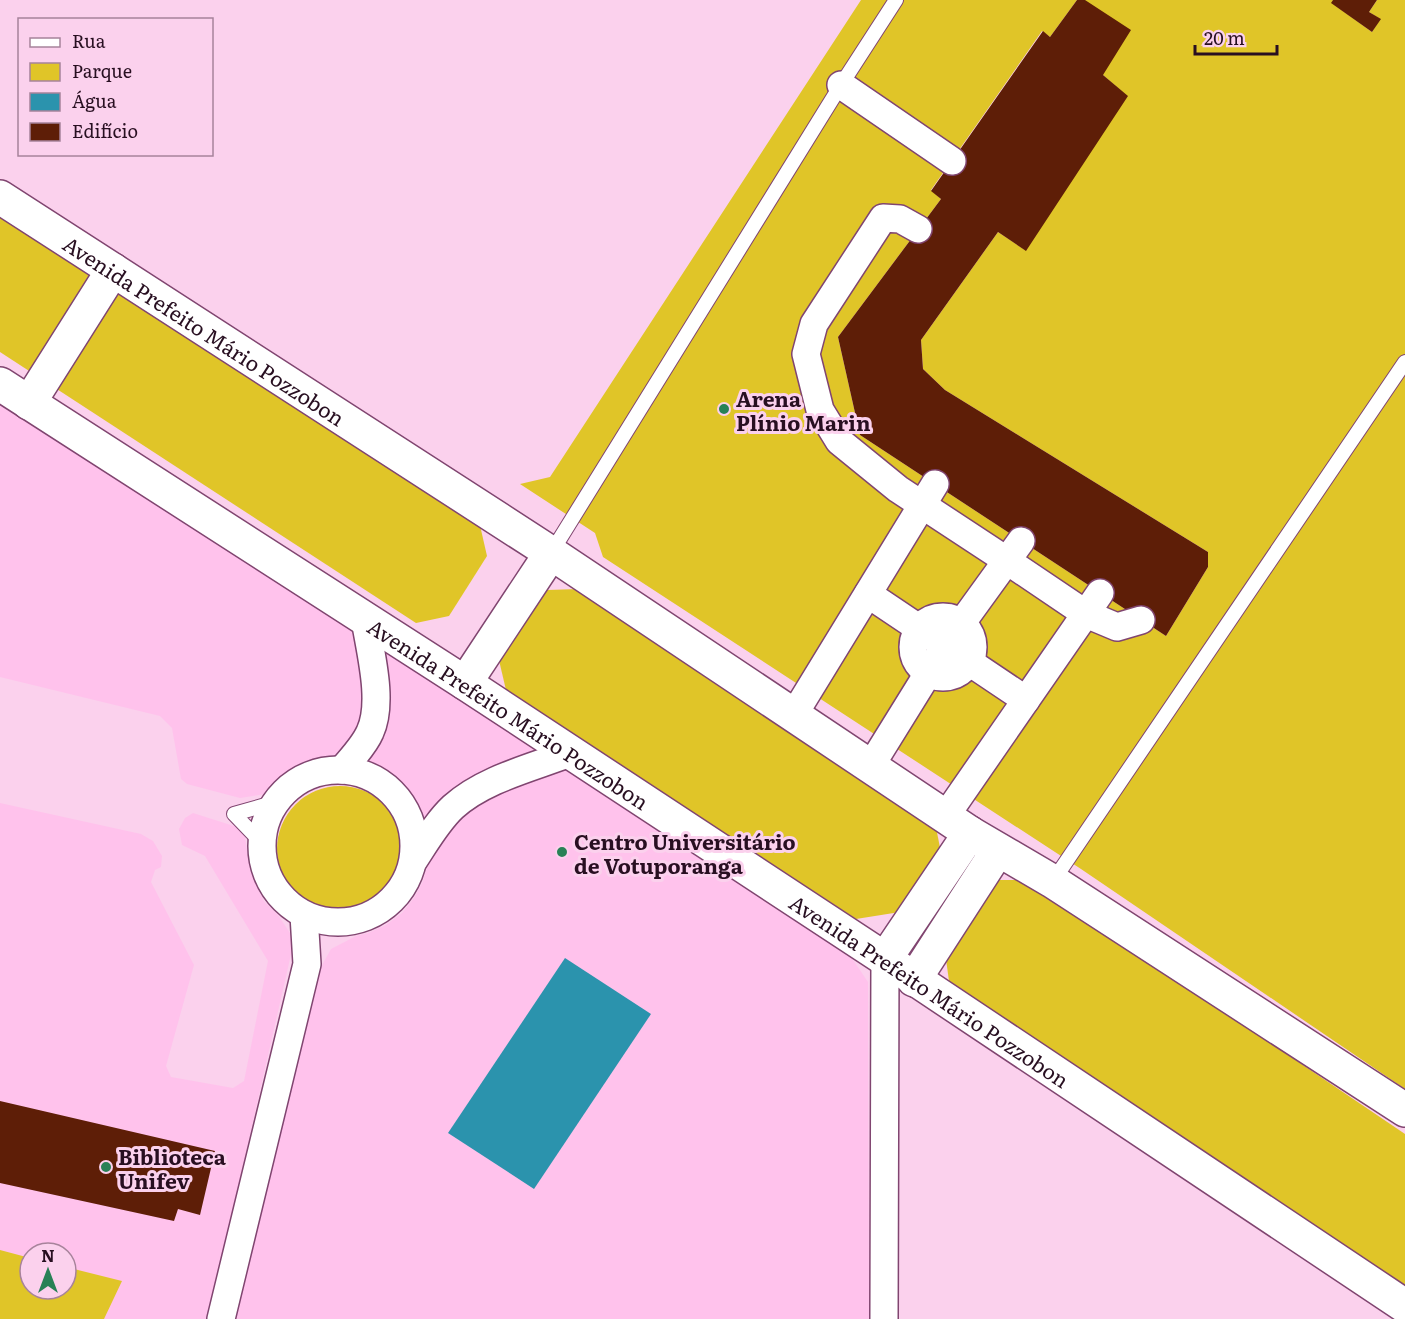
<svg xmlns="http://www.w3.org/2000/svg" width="1405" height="1319" font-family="Literata,serif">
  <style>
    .built { fill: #ffc2ec; fill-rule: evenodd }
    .green { fill: #e0c528 }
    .water { fill: #2b93ad }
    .building { fill: #5e1e07 }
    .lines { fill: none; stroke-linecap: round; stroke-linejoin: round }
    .lane-casing { stroke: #804570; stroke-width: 16 }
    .street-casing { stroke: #804570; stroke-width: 30 }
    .secondary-casing { stroke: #804570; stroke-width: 36 }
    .lane { stroke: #fff; stroke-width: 14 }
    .street { stroke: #fff; stroke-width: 27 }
    .secondary { stroke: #fff; stroke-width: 33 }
    .poi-dot { fill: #288156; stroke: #fbd1ed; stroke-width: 2 }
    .labels { text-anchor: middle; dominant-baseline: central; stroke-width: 6; stroke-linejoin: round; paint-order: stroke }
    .street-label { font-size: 21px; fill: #280f21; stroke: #fbd1ed }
    .poi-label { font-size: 21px; font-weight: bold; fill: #280f21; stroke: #fbd1ed; text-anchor: start }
  </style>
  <rect width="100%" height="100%" fill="#fbd1ed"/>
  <!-- built -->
  <g class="built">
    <path d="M0,402l847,549 21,31 1,337h-636l88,-352 10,-18 25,-13 12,-3 18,-8 16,-12 12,-15 9,-17 5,-19 -2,-39 -8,-18 -11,-16 -14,-14 -18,-9 -19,-7 -19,-2 -20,3 -16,6 -16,9 -20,19 -25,4 -53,-14 -6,-5 -9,-51 -12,-12 -160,-39z"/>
    <path d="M0,803l141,31 12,7 9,15 -1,11 -6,3 -4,12 43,83 -28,101 5,11 62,11 11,-7 24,-120 -63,-105 -23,-11 -3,-16 6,-11 8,-5 44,14 8,10 5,32 6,16 8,16 14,14 12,18 2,17 -84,369h-208zM30,1253h36v36h-36z"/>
  </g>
  <!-- green -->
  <g class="green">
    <path d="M861,0h216l-27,37 -8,-6 -111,159 10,9 -103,138 22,98 306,201 42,-69v-15l-263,-162 -22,-21 -2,-29 77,-108 27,18 102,-154 -24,-21 -18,-75h248l-1,3 40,29 8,-13 -11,-7 8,-12h28v1089l-324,-220 -478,-312 -8,-24 -75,-49 30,-7z"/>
    <path d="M0,210l479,311 8,35 -38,60 -33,7 -416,-271z"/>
    <path d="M579,589l356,233 6,31 -41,59 -44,7 -350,-229 -8,-34 49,-66z"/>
    <circle cx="340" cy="849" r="63"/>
    <path d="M994,880h35l376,254v161l-456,-314 -4,-29z"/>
    <path d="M0,1250l30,8v31h36v-22l56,14 -18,38h-104z"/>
  </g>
  <!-- water -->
  <path class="water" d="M565,958l86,56 -117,175 -86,-56z"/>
  <!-- building -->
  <g class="building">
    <path d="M1077,0h8l46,30 -28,45 25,21 -102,155 -28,-19 -77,108 2,29 22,21 263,162v15l-42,69 -306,-201 -22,-98 103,-138 -10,-8 112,-160 7,6z"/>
    <path d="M1333,0h44l-8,12 12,7 -9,13 -41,-29z"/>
    <path d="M0,1101l215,50 -15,64 -22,-6 -4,12 -174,-38z"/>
  </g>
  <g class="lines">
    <!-- lane casing -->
    <g class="lane-casing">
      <g id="lane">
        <path d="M551,553l290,-468 55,-85"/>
        <path d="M262,843l-28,-29 42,-12"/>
        <path d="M1053,881l352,-519"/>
      </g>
    </g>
    <!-- street casing -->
    <g class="street-casing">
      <g id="street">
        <path d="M841,85l111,76"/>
        <path d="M918,229l-18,-10 -17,-1 -69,106 -8,30 14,56 19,31 59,48 108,71 80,54 31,13 24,-7"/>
        <path d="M868,594l158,106"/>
        <circle cx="943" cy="647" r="30"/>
        <path d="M793,716l142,-232"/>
        <path d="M870,767l75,-121 76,-105"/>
        <circle cx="338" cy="846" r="76"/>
        <path d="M342,770c9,-11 22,-24 28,-38 14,-30 0,-81 -5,-113"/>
        <path d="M945,817l155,-224"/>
        <path d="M414,860c12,-18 23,-38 39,-53 31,-28 78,-39 117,-54"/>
        <path d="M221,1319l86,-355 -3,-49"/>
        <path d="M884,1319l1,-360"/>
      </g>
    </g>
    <!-- secondary casing -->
    <g class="secondary-casing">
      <g id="secondary">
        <path id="s1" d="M0,197l551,356 419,280 82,48 353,229"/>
        <path id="s2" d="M0,384l465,299 420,276 520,347"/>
        <path d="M29,403l84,-133"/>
        <path d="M465,683l86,-130"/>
        <path d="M885,959l85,-126"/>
        <path d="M914,980l84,-130"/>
      </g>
    </g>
    <!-- lane -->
    <use href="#lane" class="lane"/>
    <!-- street -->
    <use href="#street" class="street"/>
    <!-- secondary -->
    <use href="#secondary" class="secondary"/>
  </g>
  <!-- markers -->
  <g class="poi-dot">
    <circle cx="724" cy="409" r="6"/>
    <circle cx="562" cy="852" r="6"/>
    <circle cx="106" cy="1167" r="6"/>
  </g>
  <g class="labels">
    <!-- street labels -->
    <g class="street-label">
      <text stroke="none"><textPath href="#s1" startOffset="244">Avenida Prefeito Mário Pozzobon</textPath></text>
      <text stroke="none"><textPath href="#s2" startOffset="606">Avenida Prefeito Mário Pozzobon</textPath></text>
      <text stroke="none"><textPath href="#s2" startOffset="1110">Avenida Prefeito Mário Pozzobon</textPath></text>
    </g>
    <!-- poi labels -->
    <g class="poi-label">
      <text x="736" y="397">Arena<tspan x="736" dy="24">Plínio Marin</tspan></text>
      <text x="574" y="840">Centro Universitário<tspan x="574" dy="24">de Votuporanga</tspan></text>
      <text x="118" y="1155">Biblioteca<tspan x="118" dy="24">Unifev</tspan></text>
    </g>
  </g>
  <!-- legend -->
  <rect x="18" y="18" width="195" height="138" fill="#fbd1ed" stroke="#a7839b" stroke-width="1.5"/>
  <rect x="30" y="38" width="30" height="9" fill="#ffffff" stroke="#a7839b" stroke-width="1.5"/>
  <text x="72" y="48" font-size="18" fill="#280f21">Rua</text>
  <rect x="30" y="63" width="30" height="18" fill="#e0c528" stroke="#a7839b" stroke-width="1.5"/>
  <text x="72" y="78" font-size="18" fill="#280f21">Parque</text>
  <rect x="30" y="93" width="30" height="18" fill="#2b93ad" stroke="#a7839b" stroke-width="1.5"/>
  <text x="72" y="108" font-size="18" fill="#280f21">Água</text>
  <rect x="30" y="123" width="30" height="18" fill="#5e1e07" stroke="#a7839b" stroke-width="1.5"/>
  <text x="72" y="138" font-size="18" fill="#280f21">Edifício</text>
  <!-- north arrow -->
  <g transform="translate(48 1271)"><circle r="28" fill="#fbd1ed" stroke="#a7839b" stroke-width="1.5"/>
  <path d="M0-4.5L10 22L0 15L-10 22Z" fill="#288156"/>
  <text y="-9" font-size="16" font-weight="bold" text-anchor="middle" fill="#280f21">N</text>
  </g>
  <!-- scale -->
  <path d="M1195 45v9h82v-9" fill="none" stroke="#280f21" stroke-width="3"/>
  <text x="1204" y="45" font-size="18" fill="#280f21" stroke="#fbd1ed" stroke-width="4.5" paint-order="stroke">20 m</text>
</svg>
